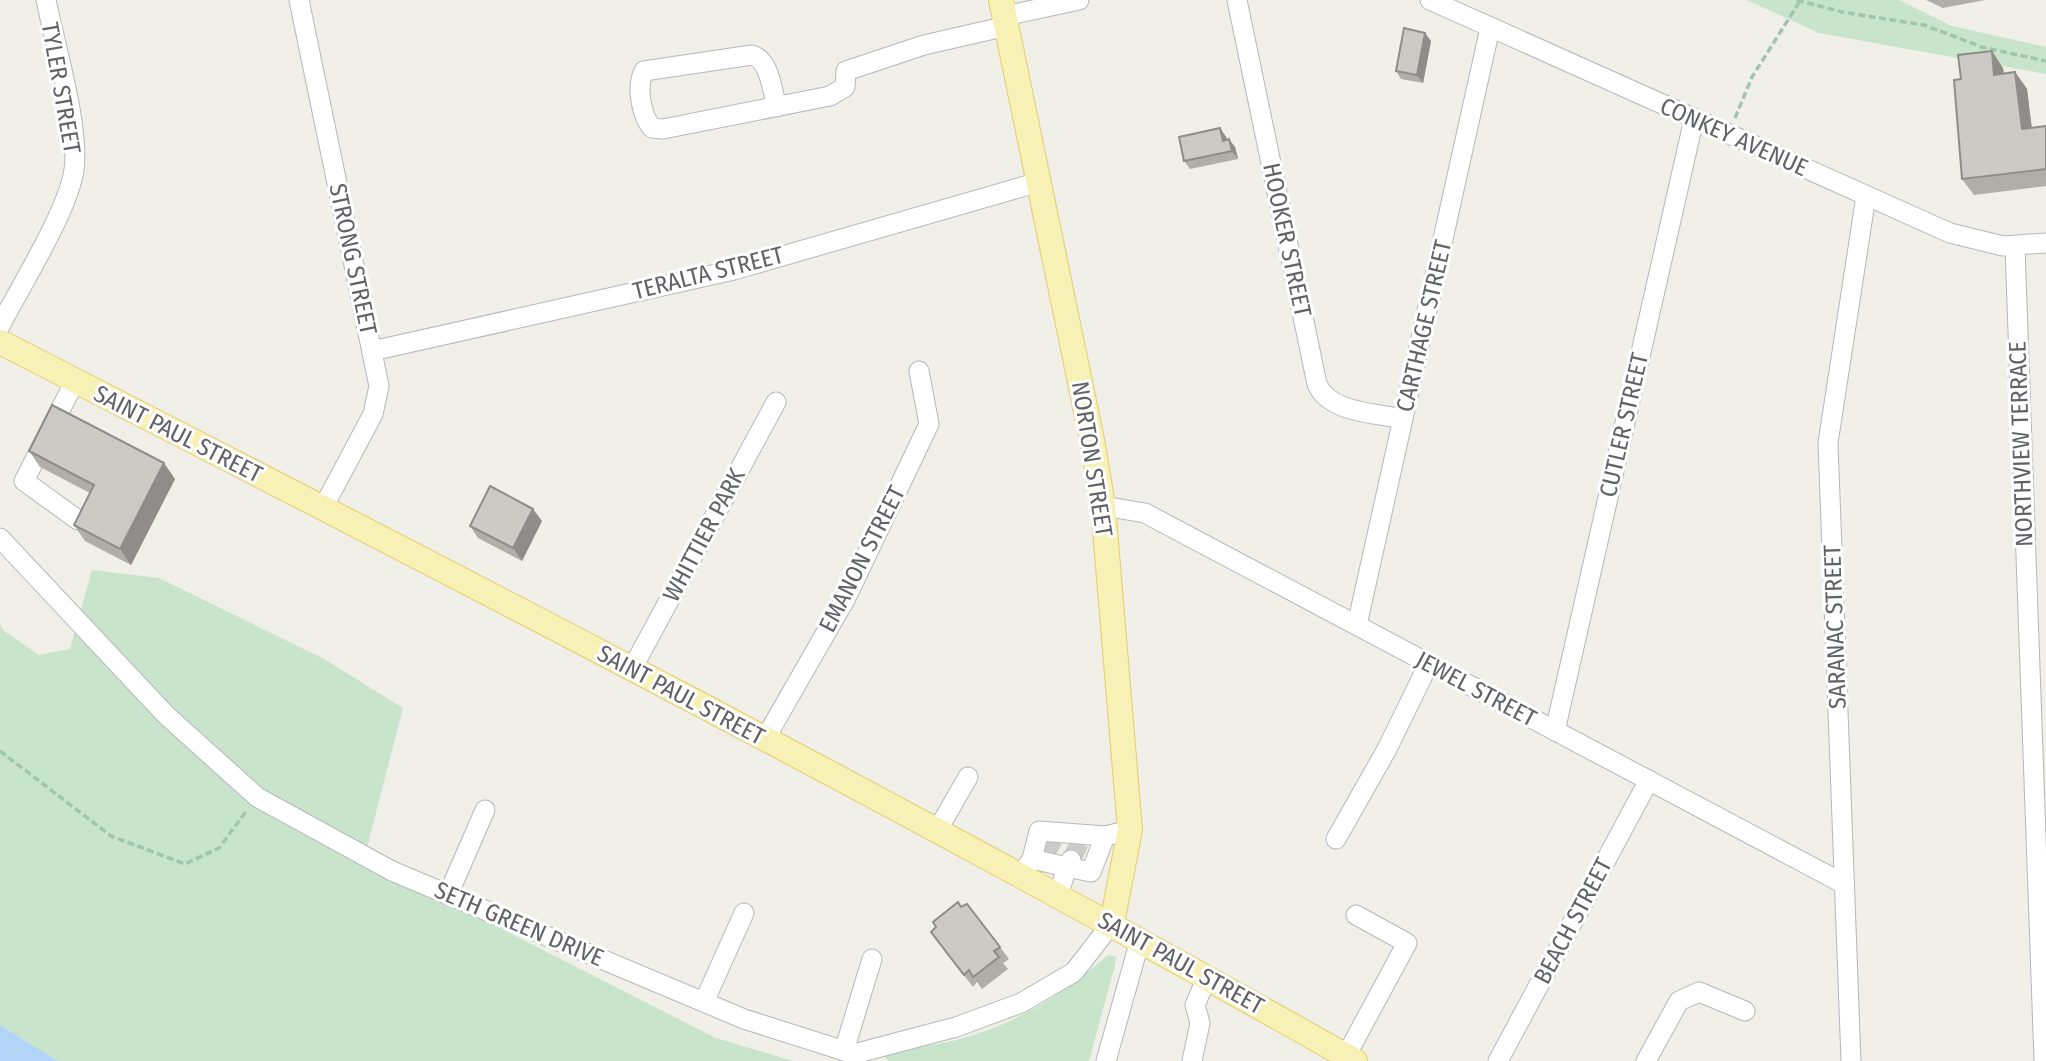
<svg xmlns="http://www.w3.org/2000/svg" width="2046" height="1061" font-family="'Fira Sans Condensed',sans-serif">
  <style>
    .green { fill: #c8e4ca }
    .water { fill: #b2d4f7 }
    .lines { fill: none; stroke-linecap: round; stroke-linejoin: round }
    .minor-tunnel { stroke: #ccccc8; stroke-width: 19; stroke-dasharray: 19 10; stroke-linecap: butt }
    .minor-casing { stroke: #b5b7bb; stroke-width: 21 }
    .major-casing { stroke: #e4cb6d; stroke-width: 26 }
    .path { stroke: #a1c5ae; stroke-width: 3.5; stroke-dasharray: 7 3.5; stroke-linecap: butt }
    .minor { stroke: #fff; stroke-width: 19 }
    .major { stroke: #f7f1b6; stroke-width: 24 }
    .wall { fill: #afaea9 }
    .shaded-wall { fill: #8f8d8a }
    .building { fill: #cccac5; stroke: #8f8d8a; stroke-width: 2 }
    .labels { text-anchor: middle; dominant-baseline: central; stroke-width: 6; stroke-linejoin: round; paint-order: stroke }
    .street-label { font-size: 24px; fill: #606267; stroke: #fff }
  </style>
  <rect width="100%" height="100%" fill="#f0efe8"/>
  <!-- green -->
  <g class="green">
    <path d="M1747,0h152l53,26 94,21v27l-227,-41z"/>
    <path d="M92,570l67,8 165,81 79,49 -39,151 352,179 77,23h-735l-58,-36v-401l4,7 35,24 31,-6z"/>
    <path d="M1108,955l8,2 -1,8 -26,96h-201l-4,-6c22,-6 42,-9 64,-13 62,-14 113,-46 160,-87z"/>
  </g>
  <!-- water -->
  <path class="water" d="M0,1025l58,36h-58z"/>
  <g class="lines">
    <!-- minor-tunnel -->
    <g class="minor-tunnel">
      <path d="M1044,856l12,-20"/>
      <path d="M1071,860l10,-20"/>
    </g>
    <!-- minor casing -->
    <g class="minor-casing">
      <g id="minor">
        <path d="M299,0l80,386 -6,28 -50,94"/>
        <path d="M1237,0l80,384c12,29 59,29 86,35"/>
        <path d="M1430,0l520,233 53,13 43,-3"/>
        <path d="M1005,16l74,-16"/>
        <path d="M777,107c-5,-16 -7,-47 -25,-52l-108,16c-8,15 -3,44 8,57l11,1 167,-33 15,-9 1,-16 78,-26 83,-19"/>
        <path d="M2015,247l29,814"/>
        <path d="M0,326c20,-39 68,-115 74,-156 6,-42 -19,-125 -28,-170"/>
        <path d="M372,351l362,-81 305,-88"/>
        <path d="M75,381l-51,100 54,39"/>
        <path d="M1103,506l42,7 699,371"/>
        <path d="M0,538l166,177 91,82 135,74 352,148 110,35 102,-27 65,-24 53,-31 38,-49"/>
        <path d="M1357,625l133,-597"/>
        <path d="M632,669l144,-267"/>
        <path d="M1555,731l139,-612"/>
        <path d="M765,739l82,-143 82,-172 -10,-53"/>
        <path d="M937,831l31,-54"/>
        <path d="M1336,839l51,-90 42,-86"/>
        <path d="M1032,859l7,-28 66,5"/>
        <path d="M1071,860l-4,7 24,5 14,-36 25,-6"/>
        <path d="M1025,869l7,-10 35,8 -9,29"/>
        <path d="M448,895l37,-85"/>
        <path d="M704,1002l40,-89"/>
        <path d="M844,1051l28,-92"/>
        <path d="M1346,1056l61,-113 -51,-28"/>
        <path d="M1106,1061l34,-121"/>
        <path d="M1192,1061l8,-38 -5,-18 12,-28"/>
        <path d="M1498,1061l151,-281"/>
        <path d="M1646,1061l33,-60 20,-9 46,19"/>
        <path d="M1851,1061l-23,-618 38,-247"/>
      </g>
    </g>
    <!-- major casing -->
    <g class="major-casing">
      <g id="major">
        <path d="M1001,0l92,445 10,61 27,324 -18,93"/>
        <path d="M0,342c455,233 910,467 1355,719"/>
      </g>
    </g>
    <!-- path -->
    <g class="path">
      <path d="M1797,0l45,12 82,13 58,22 64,14"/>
      <path d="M1735,118l17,-41 48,-76"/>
      <path d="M0,751l111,85 74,28 34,-16 28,-38"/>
    </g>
    <!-- minor -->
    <use href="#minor" class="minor"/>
    <!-- major -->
    <use href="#major" class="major"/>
  </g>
  <!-- wall -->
  <g class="wall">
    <path d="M1926,0h59l-42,8z"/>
    <path d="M1431,41l-8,42 -22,-4 -5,-8z"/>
    <path d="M2003,68l1,6 11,-2 12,17 4,39 15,-2v60l-72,9 -12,-16z"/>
    <path d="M1220,128l6,9 1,3 8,7 3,12 -48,10 -6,-8z"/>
    <path d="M29,451l146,28 -44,86 -46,-24 -11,-16 16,-32 -50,-26z"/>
    <path d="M542,521l-20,40 -44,-23 -8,-12z"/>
    <path d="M961,907l39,40 9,12 -6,4 5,6 -26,20 -5,-7 -4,5 -42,-55z"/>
  </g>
  <!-- shaded-wall -->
  <g class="shaded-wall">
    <path d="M1425,33l6,8 -8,42 -6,-8z"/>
    <path d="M1992,51l11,17 3,23 -12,-16z"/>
    <path d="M2015,72l12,17 7,56 -12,-16z"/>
    <path d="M1220,128l6,9 3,12 -6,-8z"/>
    <path d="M1229,139l6,8 3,12 -6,-8z"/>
    <path d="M164,463l11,16 -44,86 -11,-16z"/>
    <path d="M533,509l9,12 -20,40 -9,-13z"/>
  </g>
  <!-- building -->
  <g class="building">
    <path d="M1404,28l21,5 -8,42 -21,-4z"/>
    <path d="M1992,51l2,24 21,-3 7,57 24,-3v43l-84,10 -8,-99 7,-1 -3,-24z"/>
    <path d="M1220,128l3,13 6,-2 3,12 -48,10 -5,-24z"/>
    <path d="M52,405l112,58 -44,86 -46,-24 20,-40 -65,-34z"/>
    <path d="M490,486l43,23 -20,39 -43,-22z"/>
    <path d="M958,902l3,5 6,-3 33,43 -6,4 5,6 -26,20 -4,-7 -5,5 -33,-43 5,-5 -3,-5z"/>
  </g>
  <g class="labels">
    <!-- street labels -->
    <g class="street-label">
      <text transform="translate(61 88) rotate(80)">TYLER STREET</text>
      <text transform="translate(1734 137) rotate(24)">CONKEY AVENUE</text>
      <text transform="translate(1287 240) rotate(78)">HOOKER STREET</text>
      <text transform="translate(353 259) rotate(78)">STRONG STREET</text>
      <text transform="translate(708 273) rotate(-14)">TERALTA STREET</text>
      <text transform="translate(1424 326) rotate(-77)">CARTHAGE STREET</text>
      <text transform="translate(1624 425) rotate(-77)">CUTLER STREET</text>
      <text transform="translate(178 434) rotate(27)">SAINT PAUL STREET</text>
      <text transform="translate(2021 444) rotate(-92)">NORTHVIEW TERRACE</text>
      <text transform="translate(1092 459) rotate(81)">NORTON STREET</text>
      <text transform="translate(704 535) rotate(-62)">WHITTIER PARK</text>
      <text transform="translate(862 559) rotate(-63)">EMANON STREET</text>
      <text transform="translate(1835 627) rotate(-92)">SARANAC STREET</text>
      <text transform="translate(1476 689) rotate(28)">JEWEL STREET</text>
      <text transform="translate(681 695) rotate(28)">SAINT PAUL STREET</text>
      <text transform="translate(1573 921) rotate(-62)">BEACH STREET</text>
      <text transform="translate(519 924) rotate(23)">SETH GREEN DRIVE</text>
      <text transform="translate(1181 963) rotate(29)">SAINT PAUL STREET</text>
    </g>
  </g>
</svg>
